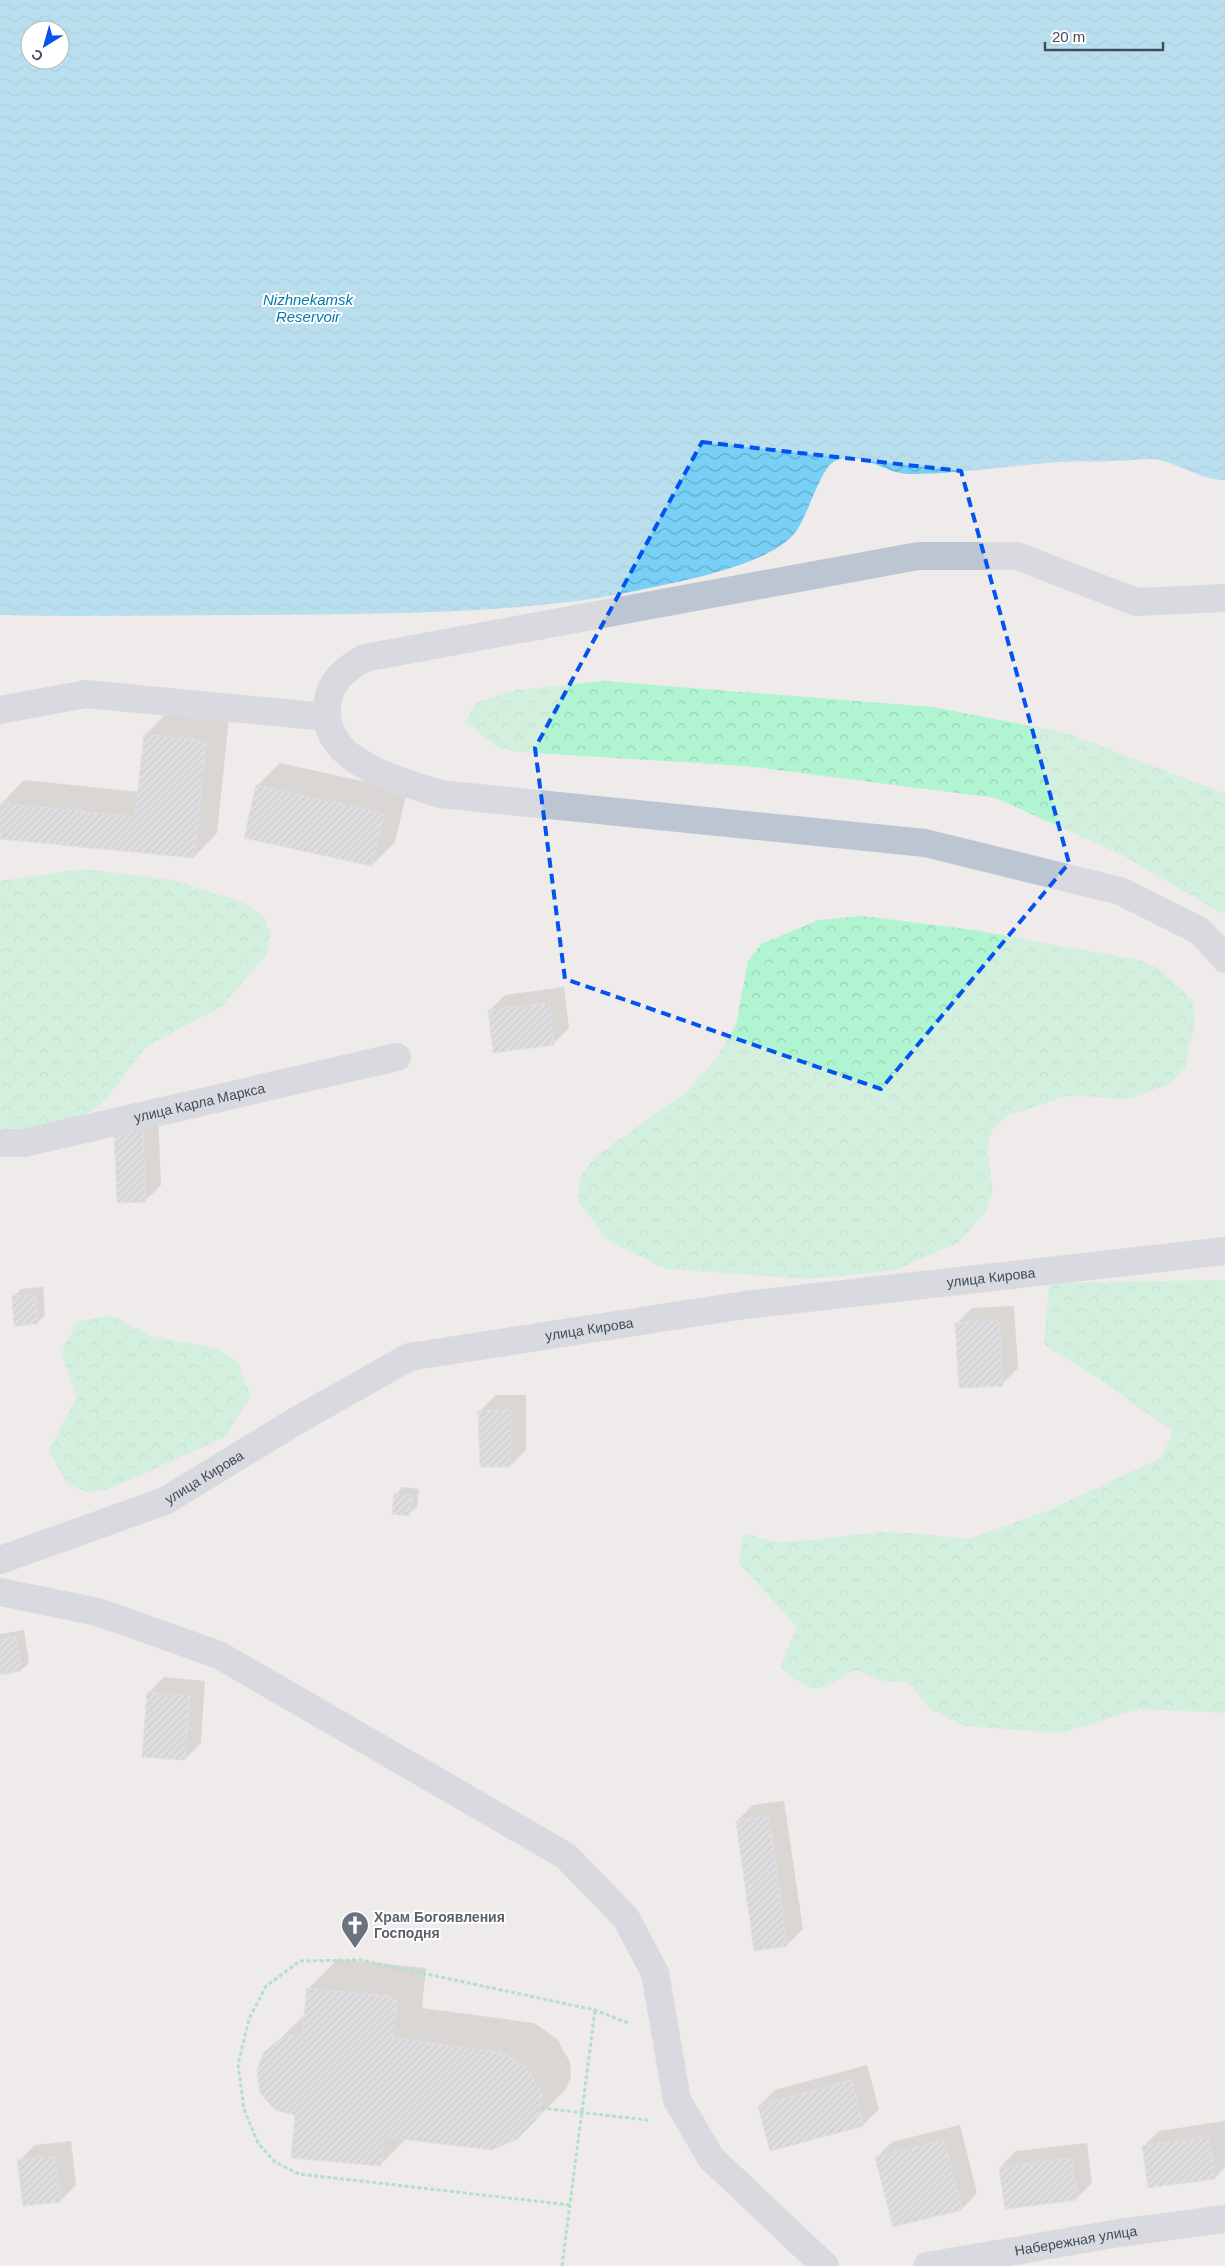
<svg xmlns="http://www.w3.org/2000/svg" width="1225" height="2266" font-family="Arial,sans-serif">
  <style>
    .forest { fill: url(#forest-crowns) }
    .water { fill: url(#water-waves); fill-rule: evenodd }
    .shadow { fill: #0003 }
    .building { fill: url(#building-hatch); stroke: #ced0d8 }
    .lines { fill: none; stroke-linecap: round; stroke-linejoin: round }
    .path { stroke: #66d5a9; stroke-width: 3; stroke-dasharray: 4 2.5; stroke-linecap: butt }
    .minor { stroke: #bcc6d3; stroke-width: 28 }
    .marked { fill: none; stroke: #0353f0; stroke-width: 4; stroke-dasharray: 10 6; stroke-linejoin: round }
    .labels { text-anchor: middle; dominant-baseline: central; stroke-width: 4; stroke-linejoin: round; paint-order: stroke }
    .street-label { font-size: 14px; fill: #414c5a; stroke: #fff }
    .worship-label { font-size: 14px; font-weight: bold; fill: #5b616d; stroke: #fff; text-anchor: start }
    .water-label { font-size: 15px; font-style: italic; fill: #0079af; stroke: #fff }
  </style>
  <defs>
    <pattern id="forest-crowns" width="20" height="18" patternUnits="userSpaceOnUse" patternTransform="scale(1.25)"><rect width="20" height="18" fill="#b1f4d1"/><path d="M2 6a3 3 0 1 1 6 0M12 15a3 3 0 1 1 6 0" fill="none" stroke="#99d3b6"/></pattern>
    <pattern id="water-waves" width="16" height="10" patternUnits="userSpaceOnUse" patternTransform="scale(1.25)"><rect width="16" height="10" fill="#79d0f6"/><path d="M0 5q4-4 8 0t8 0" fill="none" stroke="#65abca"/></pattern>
    <pattern id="building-hatch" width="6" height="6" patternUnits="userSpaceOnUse" patternTransform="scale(1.25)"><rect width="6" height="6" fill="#c9ccd4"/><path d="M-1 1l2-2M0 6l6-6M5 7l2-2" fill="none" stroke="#a5a8af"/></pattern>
  </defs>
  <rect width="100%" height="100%" fill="#eeebea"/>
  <!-- forest -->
  <g class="forest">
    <path d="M604,681l329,26 134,26 158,61v121l-105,-61 -124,-56 -250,-32 -227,-14 -20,-4 -33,-26 9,-19 40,-13z"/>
    <path d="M83,869l90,11 71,23 20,14 7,18 -5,20 -44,51 -76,41 -38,50 -35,28 -63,7 -10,-4v-247z"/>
    <path d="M863,916l111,14 165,30 21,9 32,31 3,22 -10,45 -12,15 -45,18 -22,-3 -38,-1 -62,20 -14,14 -5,19 6,42 -7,20 -27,31 -64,28 -86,9 -143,-10 -57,-28 -31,-39 2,-25 15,-20 90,-64 31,-34 20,-34 12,-64 13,-17 58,-24z"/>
    <path d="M1225,1280v433l-86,-4 -79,24 -96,-7 -34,-17 -22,-27 -25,-1 -27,-11c-40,22 -39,28 -76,-3l17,-41 -58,-62 5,-31 31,9 40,-2 63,-8 34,1 56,6 84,-30 109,-51 12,-26 -73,-53 -56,-34 5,-62z"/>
    <path d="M111,1315l40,21 68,13 19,14 13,33 -26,41 -109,49 -25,7 -23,-8 -19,-34 27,-54 -15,-44 16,-31z"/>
  </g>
  <!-- water -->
  <path class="water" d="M0,0h1225v480c-25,0 -46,-17 -70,-21 -14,0 -28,2 -43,2 -18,1 -36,0 -55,1 -48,4 -97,12 -146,12 -25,1 -52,-25 -76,-13 -15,7 -27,56 -41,73 -21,25 -81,40 -112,47 -37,8 -76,17 -114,21 -107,13 -216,12 -323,13 -82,0 -164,2 -245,0zM30,30h30v30h-30z"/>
  <!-- shadow -->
  <g class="shadow">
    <path d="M168,712l61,6 -12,115 -23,24 -194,-20 1,-33 23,-24 115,12 6,-57z"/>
    <path d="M280,763l127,28 -12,51 -23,23 -115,-79z"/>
    <path d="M564,987l5,41 -16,16 -64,-33 16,-16z"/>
    <path d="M158,1116l3,69 -16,16 -30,-68z"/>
    <path d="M43,1287l2,28 -8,8 -24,-26 8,-8z"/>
    <path d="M1014,1306l4,62 -16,16 -46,-60 16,-16z"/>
    <path d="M496,1395h30v55l-15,15 -31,-54z"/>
    <path d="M403,1487l16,2 -2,18 -8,7 -14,-19z"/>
    <path d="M24,1630l5,33 -8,7 -21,3v-39z"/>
    <path d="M164,1677l41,4 -4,62 -16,16 -37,-66z"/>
    <path d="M784,1801l19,128 -16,16 -32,4 -18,-128 16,-16z"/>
    <path d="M338,1959l88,9 -4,40 112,15 23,16 13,23 1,15 -5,12 -49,49h-110l-27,27 -84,-51 -30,-62 40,-38 2,-25z"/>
    <path d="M867,2065l12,44 -16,16 -104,-19 16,-16z"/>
    <path d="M1225,2121v46l-10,11 -72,-31 16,-16z"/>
    <path d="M960,2125l17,68 -15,16 -86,-51 16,-16z"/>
    <path d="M71,2141l5,44 -16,16 -41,-40 16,-16z"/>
    <path d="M1087,2143l5,40 -16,16 -76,-32 16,-16z"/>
  </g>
  <!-- building -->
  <g class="building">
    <path d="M144,734l62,7 -12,117 -194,-19v-36l135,14z"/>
    <path d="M256,785l128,29 -12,52 -128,-28z"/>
    <path d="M549,1003l5,42 -61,8 -5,-43z"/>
    <path d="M143,1131l3,71 -29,1 -3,-71z"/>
    <path d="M35,1294l3,30 -24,2 -2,-30z"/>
    <path d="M999,1321l4,65 -44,2 -4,-65z"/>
    <path d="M510,1410l1,57h-31l-2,-56z"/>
    <path d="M394,1494l18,2 -3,20 -17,-2z"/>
    <path d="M16,1637l5,34 -21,4v-35z"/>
    <path d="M147,1692l43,4 -5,64 -43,-3z"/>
    <path d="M769,1816l18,130 -33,5 -18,-130z"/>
    <path d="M307,1988l90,9 -4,41 110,15 24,15 14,24v16l-5,12 -19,19 -25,11 -108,-13 -3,29 -90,-8 4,-43 -20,-5 -15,-17 -3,-23 7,-18 18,-15 20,-3z"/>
    <path d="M851,2080l13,46 -94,25 -12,-45z"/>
    <path d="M1209,2137l6,42 -67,9 -6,-42z"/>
    <path d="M944,2140l18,70 -69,17 -18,-70z"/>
    <path d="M55,2156l6,46 -38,4 -6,-46z"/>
    <path d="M1072,2158l5,42 -72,9 -6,-42z"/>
  </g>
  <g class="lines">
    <!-- path -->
    <g class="path">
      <path d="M541,2108l107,12"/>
      <path d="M570,2205l-271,-31 -24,-12 -17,-19 -14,-34 -6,-45 11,-45 17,-33 34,-25 61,-1 234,50 33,13"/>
      <path d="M562,2266l33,-256"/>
    </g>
    <!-- minor -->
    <g class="minor">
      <path d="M1225,598l-89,4 -119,-46h-99l-554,102c-21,13 -34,22 -37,48 -5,57 71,74 113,88l485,49 195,48 80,40 25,28"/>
      <path d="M0,710l86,-16 240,23"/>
      <path id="s1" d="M0,1143h24l373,-86"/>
      <path id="s2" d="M0,1560l165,-59 131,-80 113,-64 336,-52 480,-54"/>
      <path d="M0,1592l98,20 121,43 347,201 60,62 29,55 22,127 34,58 114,108"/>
      <path id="s3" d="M927,2266l192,-33 106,-14"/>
    </g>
  </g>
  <!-- marked area -->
  <path d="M0 0H1225V2266H0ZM702,442l259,29 108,392 -188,226 -316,-110 -30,-231z" fill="#eeebea" fill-opacity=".55" fill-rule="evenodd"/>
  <path class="marked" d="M702,442l259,29 108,392 -188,226 -316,-110 -30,-231z"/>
  <!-- icons -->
  <defs>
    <g id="church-pin" transform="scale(1.4375)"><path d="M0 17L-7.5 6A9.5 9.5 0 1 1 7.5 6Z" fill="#6b7280" stroke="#fff"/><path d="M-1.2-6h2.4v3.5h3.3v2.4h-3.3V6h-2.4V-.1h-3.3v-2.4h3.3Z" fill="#fff"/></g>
  </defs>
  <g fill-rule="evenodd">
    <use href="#church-pin" x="355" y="1925"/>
  </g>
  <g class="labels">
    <!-- street labels -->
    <g class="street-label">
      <text stroke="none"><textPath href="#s1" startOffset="204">улица Карла Маркса</textPath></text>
      <text stroke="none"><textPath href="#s2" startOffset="1046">улица Кирова</textPath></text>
      <text stroke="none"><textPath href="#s2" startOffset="641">улица Кирова</textPath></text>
      <text stroke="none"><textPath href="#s2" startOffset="221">улица Кирова</textPath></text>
      <text stroke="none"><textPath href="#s3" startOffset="151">Набережная улица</textPath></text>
    </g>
    <!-- worship labels -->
    <g class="worship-label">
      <text x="374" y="1917">Храм Богоявления<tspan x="374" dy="16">Господня</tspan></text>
    </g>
    <!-- water labels -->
    <g class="water-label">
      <text x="308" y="299">Nizhnekamsk<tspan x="308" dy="17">Reservoir</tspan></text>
    </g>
  </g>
  <!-- north arrow -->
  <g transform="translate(45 45) rotate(217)"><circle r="24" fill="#ffffff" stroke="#b3b7bd"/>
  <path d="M0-4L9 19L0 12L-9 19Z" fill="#0353f0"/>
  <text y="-8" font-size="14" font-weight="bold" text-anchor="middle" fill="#414c5a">С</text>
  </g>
  <!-- scale -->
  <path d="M1045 42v8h118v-8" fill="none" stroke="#414c5a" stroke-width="2.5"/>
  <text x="1052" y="42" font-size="15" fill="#414c5a" stroke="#ffffff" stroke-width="4" paint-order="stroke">20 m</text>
</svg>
